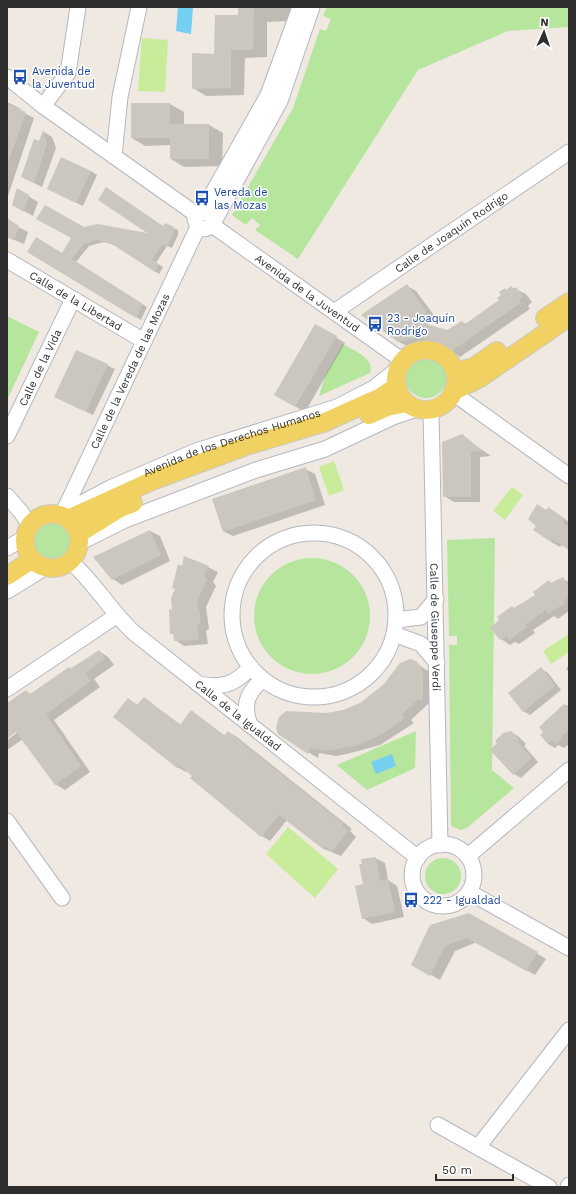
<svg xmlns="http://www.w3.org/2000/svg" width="576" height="1194" font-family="'Work Sans',sans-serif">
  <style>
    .green { fill: #b6e59e }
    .pitch { fill: #c9ec9a }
    .water { fill: #75cff0 }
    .shadow { fill: #0003 }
    .building { fill: #cbc7bf }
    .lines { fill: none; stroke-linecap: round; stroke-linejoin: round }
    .minor-casing { stroke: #b4b7c1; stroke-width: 17 }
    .major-casing { stroke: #c9c9c9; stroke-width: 20 }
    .minor { stroke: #fff; stroke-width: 15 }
    .major { stroke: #f2d163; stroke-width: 18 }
    .labels { text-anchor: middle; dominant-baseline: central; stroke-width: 3; stroke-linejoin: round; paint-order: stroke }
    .transit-label { font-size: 11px; fill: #164399; stroke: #fff; text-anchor: start }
    .street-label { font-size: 11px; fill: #2e2e2e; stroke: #fff }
  </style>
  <rect width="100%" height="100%" fill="#efe9e1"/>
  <!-- green -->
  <g class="green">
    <path d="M327,7h242v20l-61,4 -90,39 -120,189 -43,-29 5,-5 -8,-7 -6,7 -14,-10 61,-107 27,-79 6,2 5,-12 -8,-3z"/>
    <path d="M7,316l32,16 -32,68z"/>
    <path d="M343,344c11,7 32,14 27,29l-51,23 6,-20z"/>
    <circle cx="426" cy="377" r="21"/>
    <circle cx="52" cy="540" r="20"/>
    <path d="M495,538l-3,232 22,18 -46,39 -7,3 -10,-4 -2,-181h8v-9h-8l-2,-96z"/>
    <circle cx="312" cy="616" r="58"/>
    <path d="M416,731l-1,37 -48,22 -30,-25z"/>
    <circle cx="443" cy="876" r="18"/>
  </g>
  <!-- pitch -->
  <g class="pitch">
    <path d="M142,38l26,2 -3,52 -27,-1z"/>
    <path d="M334,461l10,29 -15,6 -10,-29z"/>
    <path d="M512,487l11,8 -18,25 -12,-9z"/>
    <path d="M569,634v18l-18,12 -8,-13z"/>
    <path d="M288,827l50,42 -23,29 -49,-44z"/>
  </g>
  <!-- water -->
  <g class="water">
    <path d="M178,7h15l-2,27 -15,-3z"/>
    <path d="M392,754l4,12 -20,8 -5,-12z"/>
  </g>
  <!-- shadow -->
  <g class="shadow">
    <path d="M239,7h51v14l-23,1v35l-22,1 -1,37 -38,1 -13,-8 46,-72z"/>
    <path d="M7,102l14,7 -1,2 14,7 -27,81z"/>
    <path d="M132,104h38l14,8v13h25l14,8 -1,33 -38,1 -13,-8v-14l-26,1 -13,-8z"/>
    <path d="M44,132l8,5 4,11 -14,39 -20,-10z"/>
    <path d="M91,171l6,4 -14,31 -30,-15z"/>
    <path d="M18,190l20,12 -5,14 -20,-11z"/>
    <path d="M7,221l21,11 -4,12 -17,-7z"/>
    <path d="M163,227l10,1 5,2v5l-6,13 -5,-2 -11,17 7,4 -4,7 -42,-28 -13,-4 -15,4 -13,16 71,45 -6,13 -112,-69 34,3 21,-26 68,7z"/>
    <path d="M407,286l9,5 20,27 -10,7 21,6 15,-9 4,2 35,-24 6,-9 4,-4 15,7 6,8 -4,4 2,3 -70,48 -16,-11 -16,-3 -19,4 -10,-5z"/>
    <path d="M316,325l29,18 -40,69 -30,-17z"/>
    <path d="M77,351l38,18 -22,46 -31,-15z"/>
    <path d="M462,436l29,20 -11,1v45h-26l-10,-6z"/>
    <path d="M305,469l10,5 10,31 -92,31 -10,-5z"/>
    <path d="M549,508l20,14v27l-7,-5 -2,3 -9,-5 -4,-31z"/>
    <path d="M150,531l10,5 10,25 -48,24 -9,-6 -18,-22z"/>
    <path d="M182,567h26l10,5 -5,10 3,4 -10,21 3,22 -3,2 2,13 -24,2 -9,-6 -1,-5 -3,-2 2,-23z"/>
    <path d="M563,579l6,3v29l-11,8 -4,-3 -21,14 2,3 -16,11 -4,-2 -5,3 -9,-6 -9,-11 23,-19 21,-14 13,-13 4,2z"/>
    <path d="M99,651l9,6 6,8 -20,14 6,8 -46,33 36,52 -25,18 -10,-6 -32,-45 -16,11v-10l14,-10 -1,-2 -13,9v-33l19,-13 5,3 38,-26 2,2z"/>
    <path d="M415,662l14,10 3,33 -4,-1 -17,16 3,3 -34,22 -33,9 -11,2 -17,-3 -1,5 -40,-24 49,-20 16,-3 18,-7z"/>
    <path d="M569,665v7l-3,-3z"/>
    <path d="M541,669l7,4 13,17 -31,25 -7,-4z"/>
    <path d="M144,698l37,27 11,-14 33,25 3,-4 9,5 115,92 -2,2 6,6 -15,19 -17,-7 -37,-29 -17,21 -8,-5 -71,-58 2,-3 -6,-5 -1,2 -9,-5 -48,-67 9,5z"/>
    <path d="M565,705l4,1v38l-5,4 -6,-3 -3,3 -7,-4 -3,-12z"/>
    <path d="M511,732l7,4 8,8 -2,2 14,16 -17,16 -7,-4 -15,-31z"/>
    <path d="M375,858l10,5 3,17 9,6 7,31 -32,7 -9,-6 1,-33 -1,-21z"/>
    <path d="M469,914l77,45 -11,16 -58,-33 -22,9 -15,29 -28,-16z"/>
  </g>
  <!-- building -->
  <g class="building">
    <path d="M238,7h16l-1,43h-22v38l-39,1v-36l22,1 1,-39h23z"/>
    <path d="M131,103h39v21h39v35h-39v-21h-39z"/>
    <path d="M7,104l19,8 -18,51h-1z"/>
    <path d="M43,130l4,13 -13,40 -13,-6 13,-38 5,2z"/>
    <path d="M61,157l30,14 -15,32 -29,-14z"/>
    <path d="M106,187l57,39 2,-3 9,4v5l-7,15 -4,-3 -11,16 7,4 -4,8 -43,-28 -14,-4 -14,4 -12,15 71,45 -7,14 -109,-66 9,-15 26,16 9,-15 -35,-19 9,-14 39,22 14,-3 49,9 -49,-33z"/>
    <path d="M17,188l12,7 -5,17 -12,-7z"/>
    <path d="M7,218l12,8 -5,14 -7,-3z"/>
    <path d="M407,284l20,29 -11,8 31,9 15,-9 3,3 34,-24 -2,-2 4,-3 -2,-3 6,-4 1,2 5,-4 2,3 3,-2 7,9 -4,4 2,3 -71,49 -14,-10 -11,-3 -7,-1 -20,4 -37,-27z"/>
    <path d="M315,324l22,12 -42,71 -21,-12z"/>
    <path d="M76,350l32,14 -22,48 -32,-15z"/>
    <path d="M462,434l21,17 -12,1v45h-28l-1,-55z"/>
    <path d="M306,467l10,33 -93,32 -11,-33z"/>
    <path d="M537,504l9,6 2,-3 17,12 -2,4 6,4v23l-17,-11 -1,3 -18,-12 3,-4 -8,-7z"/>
    <path d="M150,530l11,25 -49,25 -19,-23z"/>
    <path d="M184,556l25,10 -5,10 3,4 -10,21 3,13v10l-3,1 2,15 -25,1 -1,-8 -3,1 -1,-24 3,-1 -1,-11 4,-9 -3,-1 6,-24 4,2z"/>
    <path d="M563,577l6,11v6l-5,6 1,3 -17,11 -2,-4 -21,15 2,2 -18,13 -2,-4 -7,4 -10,-12 9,-8 -2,-3 15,-11 2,2 21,-13 -2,-3 16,-12 2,3z"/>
    <path d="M99,650l6,9 -20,14 6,8 -45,33 35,52 -26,19 -39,-53 -9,7v-36l19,-13 4,4 39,-27 1,2z"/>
    <path d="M410,659l6,2 4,4 3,8v27h-5l-16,14 3,4 -19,14 -27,13 -33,6 -16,-3 -2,6 -30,-20 -2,-6 3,-11 7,-6 40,2 17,-3 17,-7 24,-19 16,-21z"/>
    <path d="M541,667l14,19 -32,26 -15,-19z"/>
    <path d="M144,697l36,28 11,-15 33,26 4,-5 116,93 -2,2 6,5 -16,21 -7,-5 -2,2 -44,-34 -18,22 -71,-59 2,-2 -13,-11 -2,3 -64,-51 15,-19 9,7z"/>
    <path d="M564,704l5,5v21l-8,7 2,2 -7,6 -4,-5 -4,4 -8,-9 3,-3 -4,-5z"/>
    <path d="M511,731l9,9 -2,2 14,16 -19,17 -23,-25 7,-7 -2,-2 8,-8z"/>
    <path d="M376,857l4,24 8,-2 7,33 -33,7 -7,-33 8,-2 -4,-20h3l-1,-5z"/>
    <path d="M469,913l69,39 -12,19 -59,-33 -22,8 -15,30 -19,-11 19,-40z"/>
  </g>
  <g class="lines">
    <!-- minor casing -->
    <g class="minor-casing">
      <g id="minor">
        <path d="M7,77l36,29 154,109"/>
        <path d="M43,106l25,-33 10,-66"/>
        <path d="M114,156l6,-59 19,-90"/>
        <path d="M202,212l66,-117 32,-88"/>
        <path d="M213,220l-3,-7 -8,-1 -5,3 -2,4 3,8c6,3 9,2 14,-2l68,-124 32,-94"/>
        <path id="s1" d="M212,225l191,136"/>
        <path id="s2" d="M7,260l137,81"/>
        <path id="s3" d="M334,312l235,-160"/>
        <path d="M453,393l116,83"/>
        <path id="s4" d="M431,410l9,435"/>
        <path id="s5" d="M7,436l66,-137"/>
        <path d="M7,496l14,16 9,14"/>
        <path id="s6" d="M72,511l6,-6 32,-17 86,-37 141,-44 37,-19 24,-19"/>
        <path id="s7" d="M62,515l136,-288"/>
        <circle cx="314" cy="615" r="82"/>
        <path d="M79,543l46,-23 131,-50 69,-21 68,-32 24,-8"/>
        <path d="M7,548l19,-11"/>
        <path id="s8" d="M70,561c24,21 40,49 63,71l285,226"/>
        <path d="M7,591l39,-24"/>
        <path d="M396,620l25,-3 15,-18"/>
        <path d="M394,634l27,10 16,19"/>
        <path d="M198,684c23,4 35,2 52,-16"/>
        <path d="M7,689l109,-73"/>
        <path d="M250,725c-7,-20 -4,-31 12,-45"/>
        <path d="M7,821l55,77"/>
        <circle cx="443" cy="875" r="31"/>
        <path d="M468,856l101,-86"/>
        <path d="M469,892l100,56"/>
        <path d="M438,1125l111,62"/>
        <path d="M478,1147l91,-117"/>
        <path d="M568,1187l1,-2"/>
      </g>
    </g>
    <!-- major casing -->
    <g class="major-casing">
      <g id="major">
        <path d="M545,318l24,-16"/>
        <circle cx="426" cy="380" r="30"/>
        <path d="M455,372l19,-5 23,-16"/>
        <path d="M454,391l26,-13 89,-61"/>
        <path d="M369,415l18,-8 19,-4"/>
        <circle cx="52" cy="541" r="27"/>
        <path d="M68,519l86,-39 92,-34 77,-23 58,-26 16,-11"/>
        <path d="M78,534l42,-26 13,-5"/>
        <path d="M7,576l26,-17"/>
      </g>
    </g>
    <!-- minor -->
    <use href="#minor" class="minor"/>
    <!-- major -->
    <use href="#major" class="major"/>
  </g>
  <!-- icons -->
  <defs>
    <g id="bus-bare" transform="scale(1.2)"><path d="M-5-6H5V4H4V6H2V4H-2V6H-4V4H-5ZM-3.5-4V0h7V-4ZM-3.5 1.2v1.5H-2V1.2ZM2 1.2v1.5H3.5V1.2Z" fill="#1a4fb4" stroke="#fff" stroke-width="2.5" paint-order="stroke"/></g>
  </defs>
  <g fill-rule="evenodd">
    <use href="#bus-bare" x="20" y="77"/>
    <use href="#bus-bare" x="202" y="198"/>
    <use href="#bus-bare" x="375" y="324"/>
    <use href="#bus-bare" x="411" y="900"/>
  </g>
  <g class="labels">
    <!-- transit labels -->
    <g class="transit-label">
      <text x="32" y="71">Avenida de<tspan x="32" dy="13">la Juventud</tspan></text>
      <text x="214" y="192">Vereda de<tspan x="214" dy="13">las Mozas</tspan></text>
      <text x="387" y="318">23 - Joaquín<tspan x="387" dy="13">Rodrigo</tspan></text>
      <text x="423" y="900">222 - Igualdad</text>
    </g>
    <!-- street labels -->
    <g class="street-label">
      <text stroke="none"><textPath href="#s3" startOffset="142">Calle de Joaquín Rodrigo</textPath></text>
      <text stroke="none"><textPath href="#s1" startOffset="117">Avenida de la Juventud</textPath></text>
      <text stroke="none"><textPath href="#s2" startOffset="80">Calle de la Libertad</textPath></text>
      <text stroke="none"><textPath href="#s5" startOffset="76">Calle de la Vida</textPath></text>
      <text stroke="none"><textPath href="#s7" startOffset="159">Calle de la Vereda de las Mozas</textPath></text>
      <text stroke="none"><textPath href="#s6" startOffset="175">Avenida de los Derechos Humanos</textPath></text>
      <text stroke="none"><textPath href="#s4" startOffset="217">Calle de Giuseppe Verdi</textPath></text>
      <text stroke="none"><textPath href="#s8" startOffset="229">Calle de la Igualdad</textPath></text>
    </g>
  </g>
  <!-- border -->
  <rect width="576" height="1194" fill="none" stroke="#2e2e2e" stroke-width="16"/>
  <!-- north arrow -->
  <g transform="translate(544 32) rotate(3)" stroke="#ffffff" stroke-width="3" paint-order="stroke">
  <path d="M0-3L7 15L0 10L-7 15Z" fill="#2e2e2e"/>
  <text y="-6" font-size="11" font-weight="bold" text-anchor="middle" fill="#2e2e2e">N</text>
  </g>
  <!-- scale -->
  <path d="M436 1174v6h77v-6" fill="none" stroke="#2e2e2e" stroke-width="2"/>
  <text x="442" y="1174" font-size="12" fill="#2e2e2e" stroke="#ffffff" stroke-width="3" paint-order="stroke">50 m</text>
</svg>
